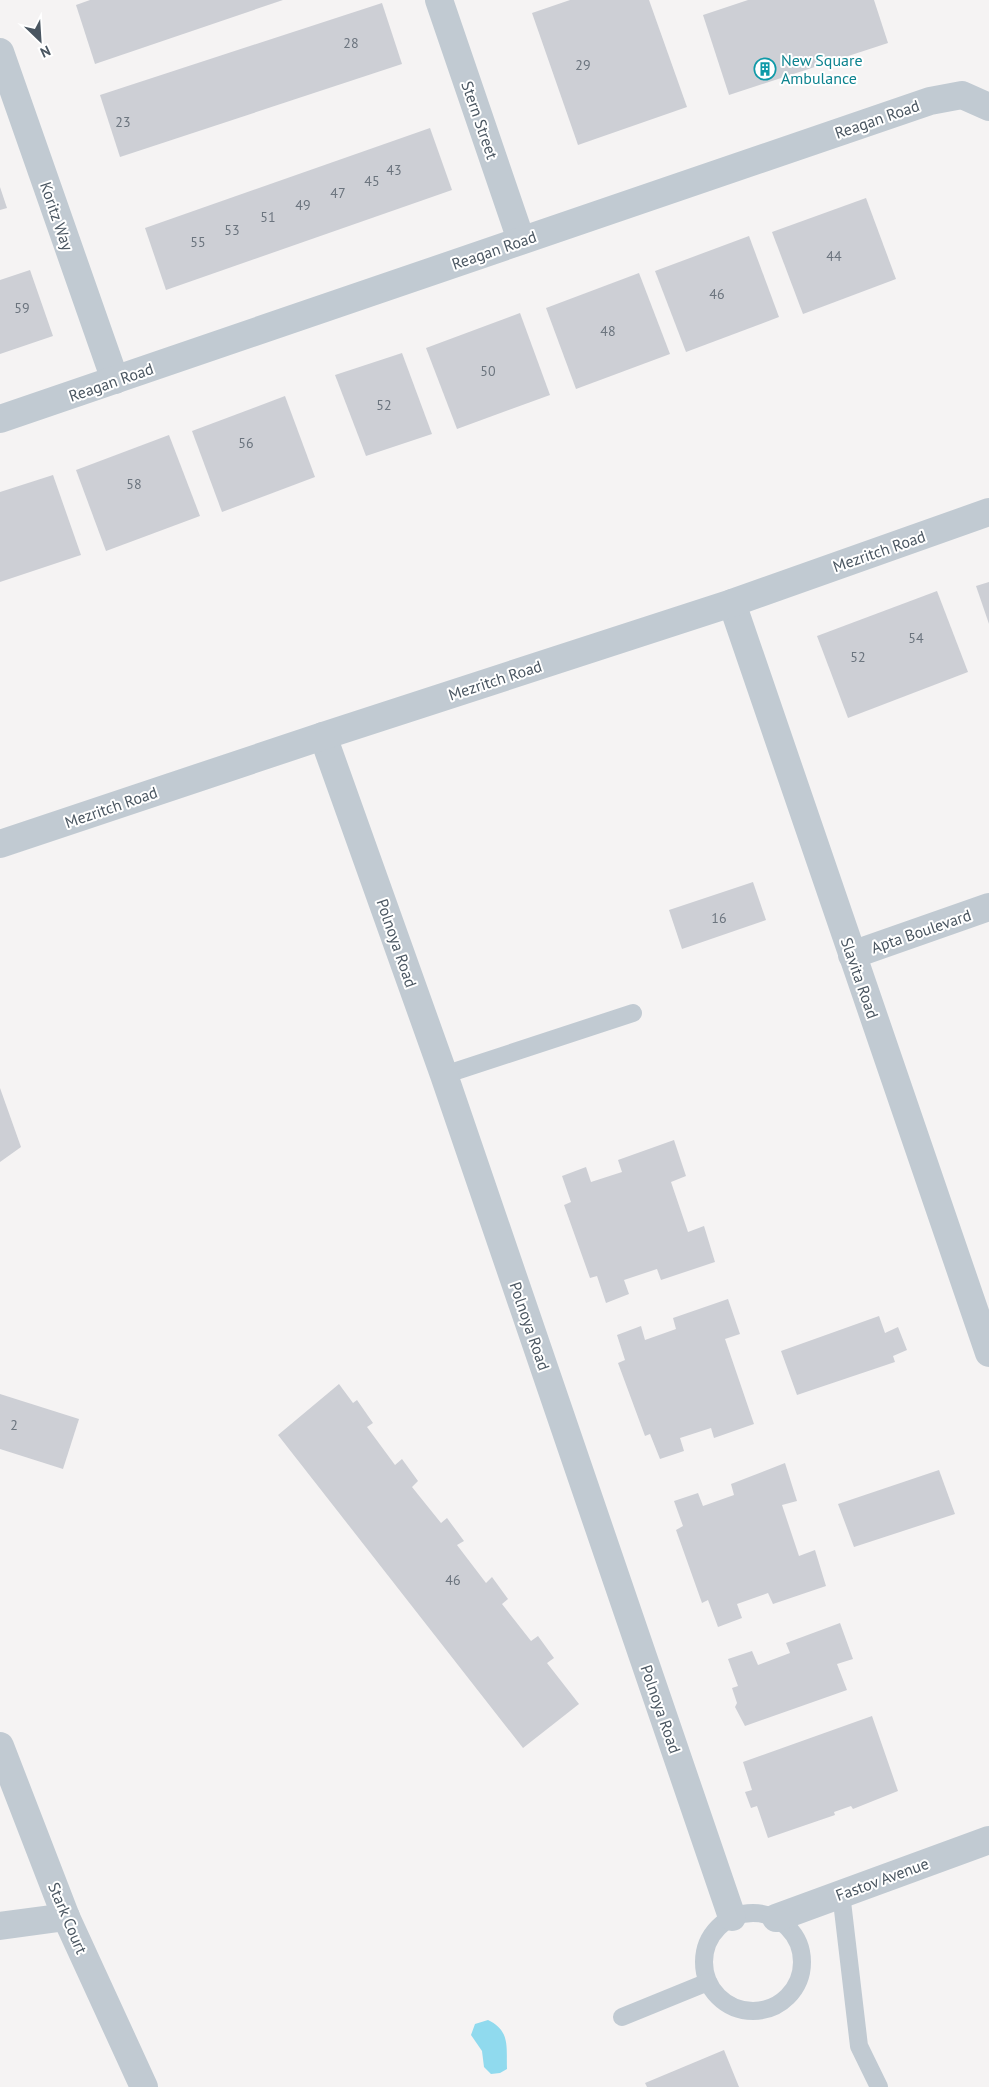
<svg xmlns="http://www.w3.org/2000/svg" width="989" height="2087" font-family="'PT Sans',sans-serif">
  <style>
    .water { fill: #90daee }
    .building { fill: #cdcfd5 }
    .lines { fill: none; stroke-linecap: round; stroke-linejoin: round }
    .service { stroke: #c1cad2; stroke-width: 18 }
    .minor { stroke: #c1cad2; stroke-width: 28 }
    .labels { text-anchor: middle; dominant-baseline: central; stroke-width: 4; stroke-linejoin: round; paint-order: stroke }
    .number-label { font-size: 14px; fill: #6b747e }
    .culture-label { font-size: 16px; fill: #0d838f; stroke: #fff; text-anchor: start }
    .street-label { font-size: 16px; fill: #4a5661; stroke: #fff }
  </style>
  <rect width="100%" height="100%" fill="#f5f3f3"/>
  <!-- water -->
  <path class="water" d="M488,2020c23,11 18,28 19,49l-7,4 -9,1 -7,-7 -2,-16 -11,-16 4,-11z"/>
  <!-- building -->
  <g class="building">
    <path d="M90,0h193l-188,64 -19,-59z"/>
    <path d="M570,0h79l38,107 -109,38 -46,-132z"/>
    <path d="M748,0h126l14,43 -159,52 -26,-80z"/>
    <path d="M382,3l20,61 -282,93 -20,-62z"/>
    <path d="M430,128l22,62 -286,100 -21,-62z"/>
    <path d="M0,187l7,21 -7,2z"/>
    <path d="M866,198l30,81 -93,35 -31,-82z"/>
    <path d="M749,236l30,81 -93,35 -31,-81z"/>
    <path d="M30,270l23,66 -53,18v-74z"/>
    <path d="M639,273l31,81 -94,35 -30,-81z"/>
    <path d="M520,313l30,82 -93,34 -31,-81z"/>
    <path d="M402,353l30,81 -66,22 -31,-81z"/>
    <path d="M285,396l30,81 -93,35 -30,-81z"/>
    <path d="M169,435l31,81 -94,35 -30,-81z"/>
    <path d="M53,475l28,80 -81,27v-90z"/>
    <path d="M989,582v42l-13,-38z"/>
    <path d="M937,591l31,81 -120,46 -31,-82z"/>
    <path d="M753,882l13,38 -84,29 -13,-39z"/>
    <path d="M0,1088l21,59 -21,15z"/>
    <path d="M674,1140l12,36 -15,6 17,50 16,-6 11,36 -54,18 -4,-11 -33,11 5,14 -23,9 -9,-27 -7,2 -26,-73 7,-3 -9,-26 24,-9 5,15 31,-10 -4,-12z"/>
    <path d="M728,1299l12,35 -15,5 29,85 -40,14 -3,-10 -31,10 4,13 -24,8 -10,-25 -5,2 -27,-73 7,-3 -8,-25 24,-9 4,14 31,-11 -3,-11z"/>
    <path d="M879,1316l6,17 13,-6 9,23 -14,6 2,6 -98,33 -16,-44z"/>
    <path d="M339,1384l14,19 4,-3 16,23 -6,4 28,38 7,-6 16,22 -6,6 29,36 6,-5 17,23 -7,4 29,38 6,-6 16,22 -6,5 29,37 7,-5 16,22 -7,5 32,41 -56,44 -245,-313z"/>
    <path d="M0,1394l79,25 -16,50 -63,-20z"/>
    <path d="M785,1463l12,38 -15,4 17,51 16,-6 11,36 -53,18 -5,-11 -31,11 5,14 -24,9 -10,-27 -6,3 -26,-73 7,-4 -9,-25 24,-8 5,13 31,-11 -3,-11z"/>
    <path d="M939,1470l16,44 -101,33 -16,-43z"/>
    <path d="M840,1623l13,36 -16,5 10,26 -102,36 -10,-19 2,-4 -5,-15 6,-2 -10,-27 24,-8 6,14 32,-12 -4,-10z"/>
    <path d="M872,1716l26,75 -45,18 -2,-3 -17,6 1,3 -67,23 -11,-32 -6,2 -6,-16 7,-2 -9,-28z"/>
    <path d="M724,2050l15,37h-92l-2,-4z"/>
  </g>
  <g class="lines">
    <!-- service -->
    <g class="service">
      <path d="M444,1075l189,-62"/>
      <path d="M841,1893l18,153 20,41"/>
      <circle cx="753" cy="1962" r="49"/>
      <path d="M622,2017l86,-35"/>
    </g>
    <!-- minor -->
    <g class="minor">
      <path d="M439,0l82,240"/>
      <path d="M0,52l115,328"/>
      <path d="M0,419l930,-318 32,-6 27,12"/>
      <path d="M732,603l257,750"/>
      <path d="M323,736l121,339 288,842"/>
      <path d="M0,844l323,-108 409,-133 257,-91"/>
      <path d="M852,955l137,-48"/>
      <path d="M0,1746l66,171 78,170"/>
      <path d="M776,1918l213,-78"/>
      <path d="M0,1926l66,-9"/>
    </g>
  </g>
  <!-- icons -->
  <defs>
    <g id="building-ring" transform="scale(1.125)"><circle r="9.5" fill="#fff" stroke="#0f9aa8" stroke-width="1.5"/><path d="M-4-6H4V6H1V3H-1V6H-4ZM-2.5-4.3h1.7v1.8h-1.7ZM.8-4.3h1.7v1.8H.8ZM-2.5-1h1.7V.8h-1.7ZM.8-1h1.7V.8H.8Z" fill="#0f9aa8"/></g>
  </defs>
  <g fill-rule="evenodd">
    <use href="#building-ring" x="765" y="69"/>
  </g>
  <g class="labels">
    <!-- number labels -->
    <g class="number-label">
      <text x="351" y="43">28</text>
      <text x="583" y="65">29</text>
      <text x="123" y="122">23</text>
      <text x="394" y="170">43</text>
      <text x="372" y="181">45</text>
      <text x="338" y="193">47</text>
      <text x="303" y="205">49</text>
      <text x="268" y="217">51</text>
      <text x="232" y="230">53</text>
      <text x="198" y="242">55</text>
      <text x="834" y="256">44</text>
      <text x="717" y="294">46</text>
      <text x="22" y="308">59</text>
      <text x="608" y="331">48</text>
      <text x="488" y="371">50</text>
      <text x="384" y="405">52</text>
      <text x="246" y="443">56</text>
      <text x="134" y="484">58</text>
      <text x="916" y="638">54</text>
      <text x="858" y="657">52</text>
      <text x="719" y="918">16</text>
      <text x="14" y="1425">2</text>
      <text x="453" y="1580">46</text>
    </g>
    <!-- culture labels -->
    <g class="culture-label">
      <text x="781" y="60">New Square<tspan x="781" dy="18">Ambulance</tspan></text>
    </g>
    <!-- street labels -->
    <g class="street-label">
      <text transform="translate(877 119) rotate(-19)">Reagan Road</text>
      <text transform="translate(480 120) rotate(71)">Stern Street</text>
      <text transform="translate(57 216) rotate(71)">Koritz Way</text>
      <text transform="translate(494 250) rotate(-19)">Reagan Road</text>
      <text transform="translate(111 382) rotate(-19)">Reagan Road</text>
      <text transform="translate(879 551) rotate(-19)">Mezritch Road</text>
      <text transform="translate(495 680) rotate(-18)">Mezritch Road</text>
      <text transform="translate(111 807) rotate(-19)">Mezritch Road</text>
      <text transform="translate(921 931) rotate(-19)">Apta Boulevard</text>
      <text transform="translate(397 943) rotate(71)">Polnoya Road</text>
      <text transform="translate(860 978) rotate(71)">Slavita Road</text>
      <text transform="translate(530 1326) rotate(71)">Polnoya Road</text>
      <text transform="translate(661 1709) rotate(71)">Polnoya Road</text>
      <text transform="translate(882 1879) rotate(-20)">Fastov Avenue</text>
      <text transform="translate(68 1918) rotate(67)">Stark Court</text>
    </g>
  </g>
  <!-- north arrow -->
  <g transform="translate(40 40) rotate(155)" stroke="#ffffff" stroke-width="4" paint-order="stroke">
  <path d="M0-4L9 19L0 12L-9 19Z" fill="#4a5661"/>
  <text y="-8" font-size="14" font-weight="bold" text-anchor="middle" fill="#4a5661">N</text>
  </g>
</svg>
